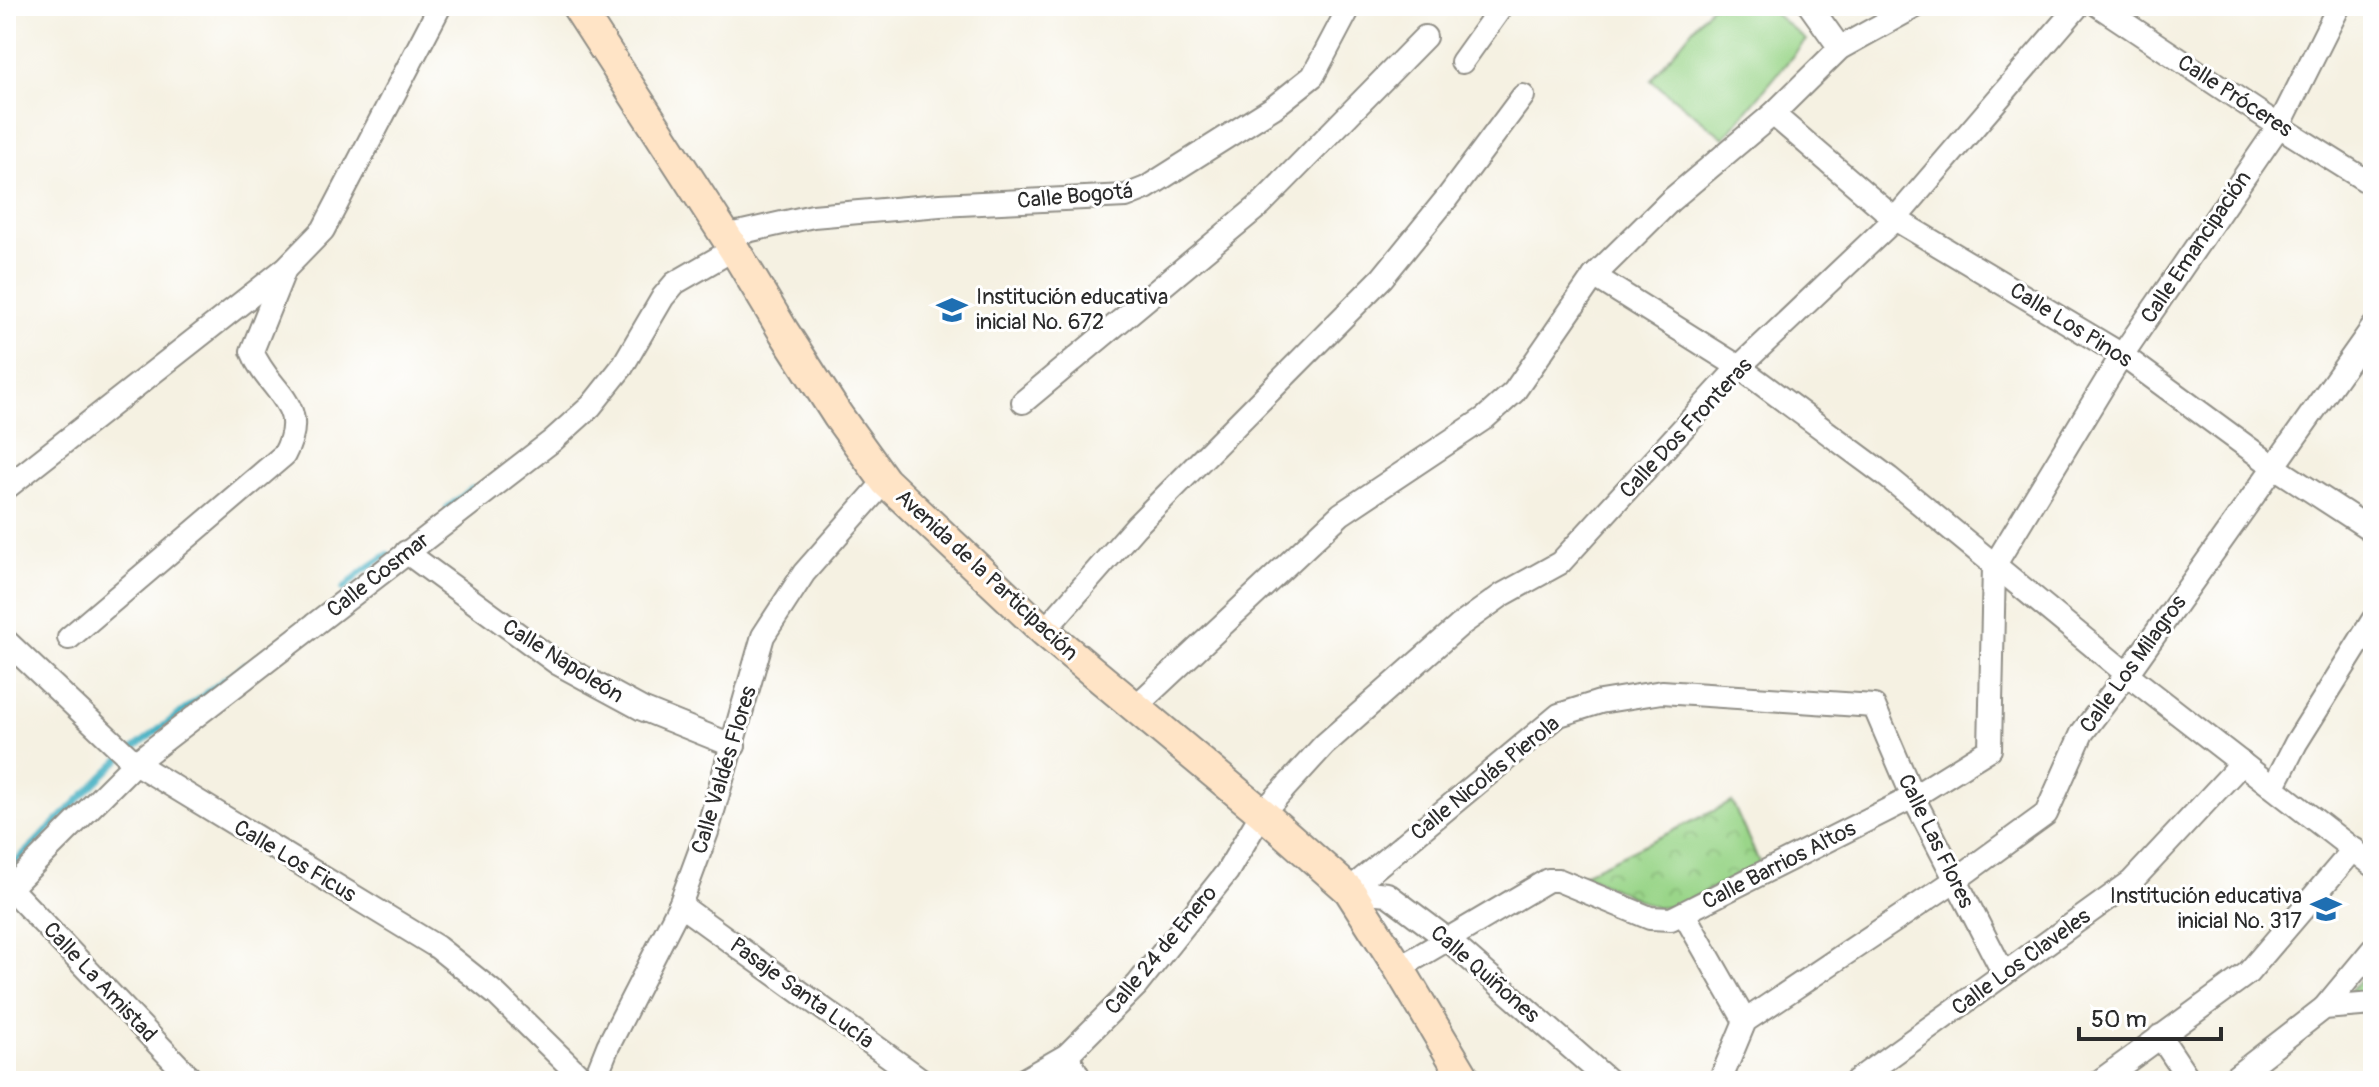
<svg xmlns="http://www.w3.org/2000/svg" width="2379" height="1087" font-family="Pangolin,sans-serif">
  <style>
    .park { fill: url(#park-crowns); stroke: #62805a; stroke-width: 2 }
    .pitch { fill: #9ad589; stroke: #62805a; stroke-width: 2 }
    .lines { fill: none; stroke-linecap: round; stroke-linejoin: round }
    .stream { stroke: #44b0c2; stroke-width: 6 }
    .minor-casing { stroke: #908e86; stroke-width: 26 }
    .secondary-casing { stroke: #908e86; stroke-width: 34 }
    .minor { stroke: #fff; stroke-width: 22 }
    .secondary { stroke: #ffe4c6; stroke-width: 30 }
    .labels { text-anchor: middle; dominant-baseline: central; stroke-width: 6; stroke-linejoin: round; paint-order: stroke }
    .street-label { font-size: 22px; fill: #2b2b2b; stroke: #fff }
    .poi-label { font-size: 22px; fill: #2b2b2b; stroke: #fff; text-anchor: start }
  </style>
  <defs>
    <pattern id="park-crowns" width="20" height="18" patternUnits="userSpaceOnUse" patternTransform="scale(2)"><rect width="20" height="18" fill="#9ad589"/><path d="M2 6a3 3 0 1 1 6 0M12 15a3 3 0 1 1 6 0" fill="none" stroke="#85b776"/></pattern>
  </defs>
  <rect width="100%" height="100%" fill="#fff"/>
  <filter id="ink" filterUnits="userSpaceOnUse"><feTurbulence type="fractalNoise" baseFrequency=".0125" numOctaves="2"/><feDisplacementMap in="SourceGraphic" scale="16" xChannelSelector="R" yChannelSelector="G"/><feConvolveMatrix kernelMatrix="1 2 1 2 8 2 1 2 1" color-interpolation-filters="sRGB"/></filter>
  <filter id="wash" filterUnits="userSpaceOnUse"><feTurbulence type="fractalNoise" baseFrequency=".006" numOctaves="4" result="noise"/><feDisplacementMap in="SourceGraphic" scale="32" xChannelSelector="R" yChannelSelector="G"/><feGaussianBlur stdDeviation="1.8" result="paint"/><feColorMatrix in="noise" values="0 0 0 0 0 0 0 0 0 0 0 0 0 0 0 0 0 1.4 0 .05"/><feComposite in="paint" operator="in"/></filter>
  <g filter="url(#wash)">
    <rect width="100%" height="100%" fill="#f5f1e2"/>
    <!-- park -->
    <g class="park">
      <path d="M1732,802l28,62 -83,42 -21,2 -73,-34z"/>
      <path d="M2373,964v34l-31,2z"/>
    </g>
    <!-- pitch -->
    <path class="pitch" d="M1711,6h55l40,34 -82,98 -73,-58z"/>
    <g class="lines">
      <!-- stream -->
      <g class="stream">
        <path d="M447,508l26,-20"/>
        <path d="M343,589l18,-17 27,-18"/>
        <path d="M130,751l115,-87"/>
        <path d="M6,871l115,-113"/>
      </g>
    </g>
  </g>
  <g filter="url(#ink)">
    <g class="lines">
      <!-- minor casing -->
      <g class="minor-casing">
        <g id="minor">
          <path d="M1810,6l30,42"/>
          <path d="M2099,6l180,120 94,59"/>
          <path d="M1462,62l40,-56"/>
          <path d="M1773,114l122,105 227,136 151,111 100,65"/>
          <path d="M725,236l88,-20 127,-11 186,-9 20,-8 128,-81 39,-31 37,-70"/>
          <path d="M1594,276l145,91 150,111 238,196 246,191"/>
          <path d="M1023,402l238,-198 164,-167"/>
          <path d="M6,488l280,-220 37,-38 117,-224"/>
          <path d="M406,552l151,111 85,46 92,37"/>
          <path d="M1044,631l92,-105 246,-248 65,-80 76,-102"/>
          <path d="M69,638l215,-183c28,-52 -15,-61 -32,-104l33,-82"/>
          <path d="M6,641l129,122 302,184 60,48 88,86"/>
          <path d="M1134,708l207,-194 144,-96 29,-26 80,-116 77,-76 102,-86 67,-66 76,-42"/>
          <path d="M2274,786l22,-43 77,-123"/>
          <path d="M6,884l187,197"/>
          <path d="M1349,890l210,-175 41,-13 62,-10 212,14 39,91 91,177"/>
          <path d="M1349,890l38,4 60,45 162,142"/>
          <path d="M6,892l129,-129 417,-322 39,-35 31,-39 41,-70 12,-14 59,-34"/>
          <path d="M680,905l243,176"/>
          <path d="M1684,914l61,107"/>
          <path d="M1399,968l149,-88h10l92,38 21,1 242,-122 77,-48 4,-183 128,-211 157,-229 60,-120"/>
          <path d="M2324,1008l49,-59"/>
          <path d="M2160,1036l30,45"/>
          <path d="M594,1081l14,-35 72,-141 27,-73 56,-196 41,-63 81,-92"/>
          <path d="M1022,1081l45,-26"/>
          <path d="M1081,1081l-14,-26 70,-70 90,-113 35,-59 62,-68 135,-119 43,-31 58,-32 179,-196 156,-148 183,-213"/>
          <path d="M1720,1081l25,-60 209,-140 92,-67 36,-81 45,-59 246,-347"/>
          <path d="M1856,1081l275,-199 111,-119"/>
          <path d="M2100,1081l148,-108 106,-124"/>
          <path d="M2230,1081l94,-73 49,-4"/>
        </g>
      </g>
      <!-- secondary casing -->
      <g class="secondary-casing">
        <path id="secondary" d="M577,6l157,243 48,80 56,87 47,65 159,150 218,182 87,77 50,78 67,113"/>
      </g>
      <!-- minor -->
      <use href="#minor" class="minor"/>
      <!-- secondary -->
      <use href="#secondary" class="secondary"/>
    </g>
  </g>
  <!-- icons -->
  <defs>
    <g id="school-bare" transform="scale(2.4)"><path d="M0-5L7-2L0 1L-7-2ZM-4 1L0 2.5L4 1V4Q0 6-4 4Z" fill="#1f6fb2" stroke="#fff" stroke-width="2.5" paint-order="stroke"/></g>
  </defs>
  <g fill-rule="evenodd">
    <use href="#school-bare" x="952" y="310"/>
    <use href="#school-bare" x="2326" y="909"/>
  </g>
  <g class="labels">
    <!-- street labels -->
    <g class="street-label">
      <text transform="translate(2235 96) rotate(33)">Calle Próceres</text>
      <text transform="translate(1075 196) rotate(-5)">Calle Bogotá</text>
      <text transform="translate(2196 247) rotate(-56)">Calle Emancipación</text>
      <text transform="translate(2071 325) rotate(32)">Calle Los Pinos</text>
      <text transform="translate(1686 428) rotate(-47)">Calle Dos Fronteras</text>
      <text transform="translate(378 575) rotate(-38)">Calle Cosmar</text>
      <text transform="translate(987 575) rotate(43)">Avenida de la Participación</text>
      <text transform="translate(563 661) rotate(32)">Calle Napoleón</text>
      <text transform="translate(2133 664) rotate(-54)">Calle Los Milagros</text>
      <text transform="translate(724 770) rotate(-73)">Calle Valdés Flores</text>
      <text transform="translate(1485 778) rotate(-39)">Calle Nicolás Pierola</text>
      <text transform="translate(1936 841) rotate(64)">Calle Las Flores</text>
      <text transform="translate(295 861) rotate(31)">Calle Los Ficus</text>
      <text transform="translate(1779 865) rotate(-27)">Calle Barrios Altos</text>
      <text transform="translate(1161 950) rotate(-50)">Calle 24 de Enero</text>
      <text transform="translate(2021 962) rotate(-36)">Calle Los Claveles</text>
      <text transform="translate(1485 974) rotate(41)">Calle Quiñones</text>
      <text transform="translate(100 982) rotate(47)">Calle La Amistad</text>
      <text transform="translate(802 993) rotate(36)">Pasaje Santa Lucía</text>
    </g>
    <!-- poi labels -->
    <g class="poi-label">
      <text x="976" y="297">Institución educativa<tspan x="976" dy="25">inicial No. 672</tspan></text>
      <text x="2302" y="896" text-anchor="end">Institución educativa<tspan x="2302" dy="25">inicial No. 317</tspan></text>
    </g>
  </g>
  <!-- margin -->
  <rect width="2379" height="1087" fill="none" stroke="#fff" stroke-width="32"/>
  <!-- scale -->
  <path d="M2079 1027v12h142v-12" fill="none" stroke="#2b2b2b" stroke-width="4"/>
  <text x="2091" y="1027" font-size="24" fill="#2b2b2b" stroke="#ffffff" stroke-width="6" paint-order="stroke">50 m</text>
</svg>
